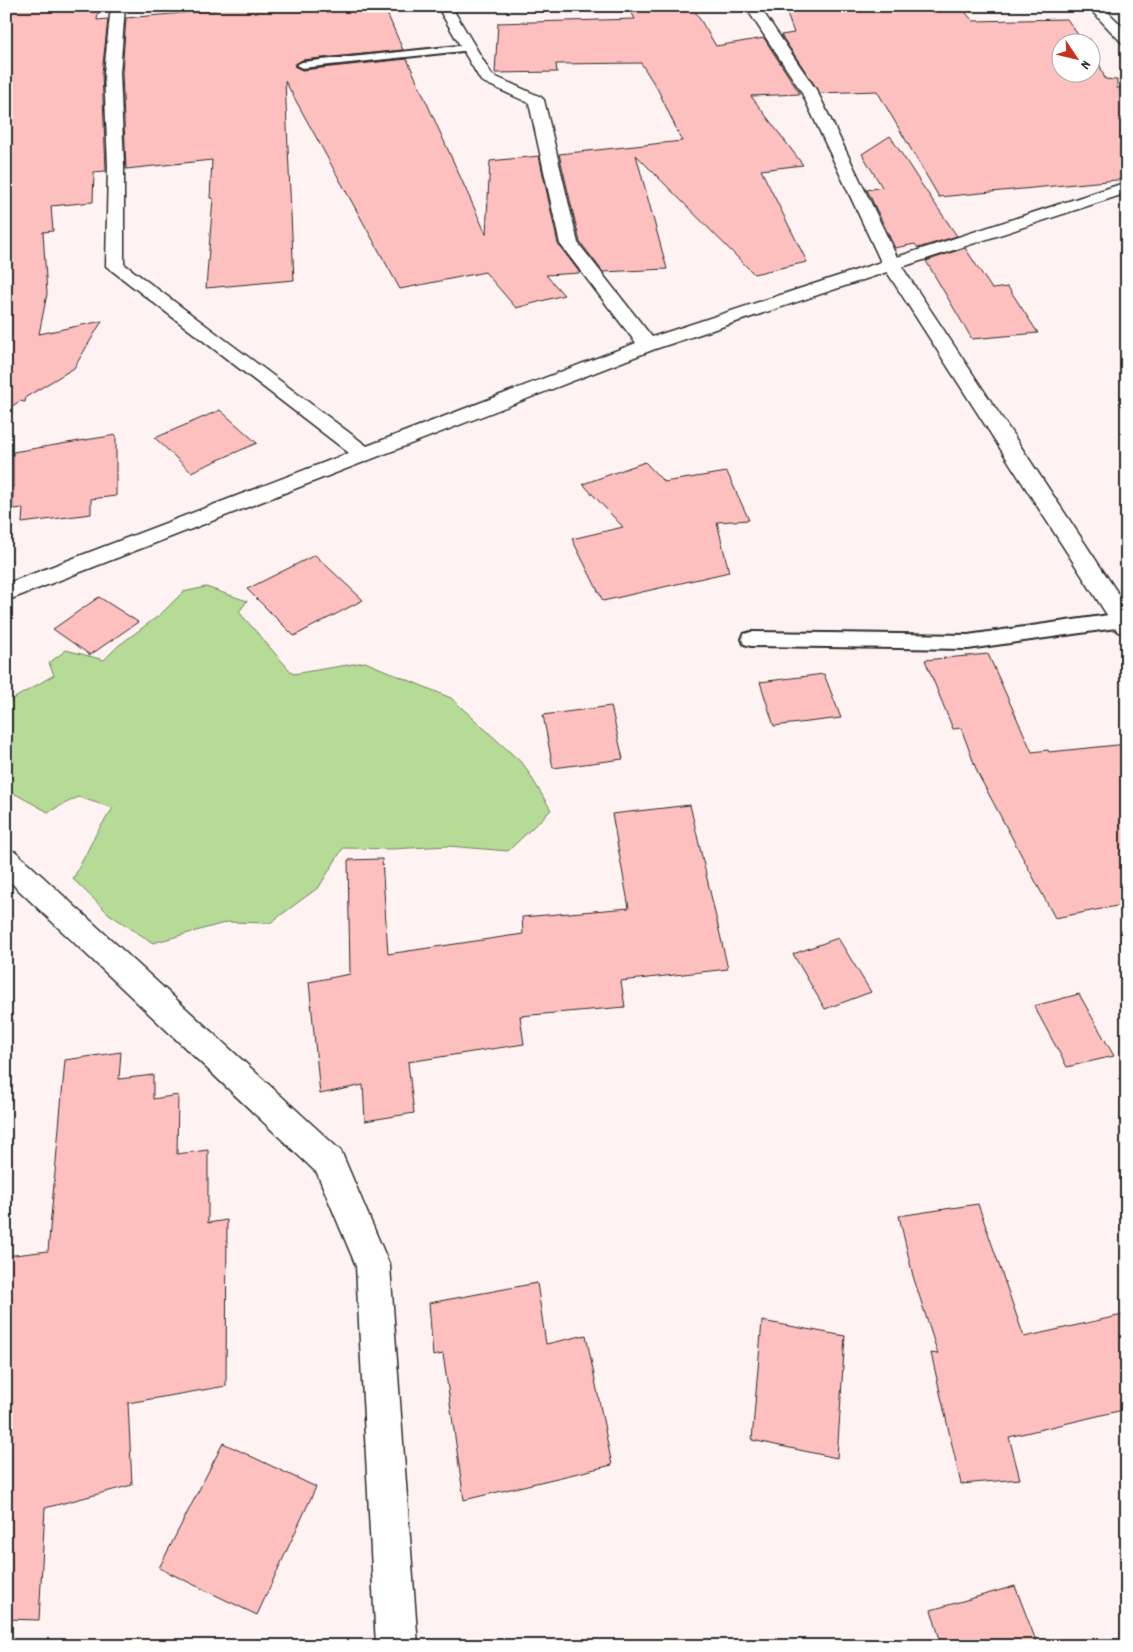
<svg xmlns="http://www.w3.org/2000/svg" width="1133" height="1652" font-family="Dekko,sans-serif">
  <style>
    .green { fill: #b5db96; stroke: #708360 }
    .building { fill: #fdc0be; stroke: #2b2b2b; fill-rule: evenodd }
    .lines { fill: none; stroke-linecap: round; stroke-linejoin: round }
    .service-casing { stroke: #2b2b2b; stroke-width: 4 }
    .minor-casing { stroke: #2b2b2b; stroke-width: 3 }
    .service { fill: #fff; fill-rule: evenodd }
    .minor { fill: #fff; fill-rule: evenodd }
  </style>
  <rect width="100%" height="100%" fill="#fff2f2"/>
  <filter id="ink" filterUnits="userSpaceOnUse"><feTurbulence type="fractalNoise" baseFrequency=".02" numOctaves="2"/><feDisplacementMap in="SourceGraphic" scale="10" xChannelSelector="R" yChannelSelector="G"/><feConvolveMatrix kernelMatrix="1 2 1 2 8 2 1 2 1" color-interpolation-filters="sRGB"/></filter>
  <g filter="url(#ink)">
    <!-- green -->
    <path class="green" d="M206,587l41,14 -8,11 54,62 72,-12 86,36 73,67 27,45 -43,41 -60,-5 -57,3 -48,-1 -24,39 -49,36 -42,-1 -75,21 -44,-29 -36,-35 24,-47 16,-24 -35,-11 -30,15 -42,-23v-86l48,-28 -5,-12 17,-13 38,10 14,-14 43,-32 22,-22z"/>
    <!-- building -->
    <g class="building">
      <path d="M6,6h93l-2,14 11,-1 -6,54 4,98 -12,1 -1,30 -42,4 2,25 -10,1 4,62 -8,40 63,-13 -28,47 -48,29 -1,5 -5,-1 -14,9z"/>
      <path d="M217,6h167l19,44 -101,10 -8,6 8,4 105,-11 79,175 4,-73 49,-5 19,88 22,29 -34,2 18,20 -48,13 -31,-36 -85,17 -115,-208 9,199 -88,8 7,-90h-3l2,-38 -86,9 -4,-96 4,-55 91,-8z"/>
      <path d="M628,6h64l24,40 48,-8 36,56 -49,2 52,69 -42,5 46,92 -53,12 -118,-119 31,114 -64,3 -23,-30 -21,-88 123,-13 -24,-51 -17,-27 -85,1 1,8 -62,1 3,-50 137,-4z"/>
      <path d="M784,6h176l13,15 94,-2 14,20h9l15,40 12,1v8h10v91l-188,18 -62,-106 -57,2 -39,-58 13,-2zM1060,42h30v30h-30z"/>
      <path d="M890,136l30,46 37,54 -39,12 -3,-4 -20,4 -28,-58 15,-3 -20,-33z"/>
      <path d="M965,248l27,41 16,-2 30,46 -66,6 -46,-78z"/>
      <path d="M220,410l37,33 -66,29 -36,-34z"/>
      <path d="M116,435v61l-25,3v15l-69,9 1,-15 -10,1v-57z"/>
      <path d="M645,462l19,20 63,-10 22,48 -32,2 12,50 -126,29 -31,-62 51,-12 -40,-43z"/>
      <path d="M315,555l48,45 -69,36 -47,-47z"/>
      <path d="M99,597l39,25 -48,33 -37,-26z"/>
      <path d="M988,654l44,98 16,-2 1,2 78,-8v160l-72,14 -77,-144 -17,-46 -8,1 -28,-69z"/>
      <path d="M824,674l17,44 -67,8 -14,-44z"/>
      <path d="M611,706l12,53 -70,9 -10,-53z"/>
      <path d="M690,805l38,164 -107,12 4,26 -105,9 4,28 -116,18 6,51 -49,8 -2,-36 -43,9 -11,-112 41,-8 -2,-114 34,-1 6,95 135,-20 -1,-17 107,-9 -17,-94z"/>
      <path d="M838,938l33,54 -46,17 -32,-55z"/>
      <path d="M1079,994l35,62 -47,11 -33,-61z"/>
      <path d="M121,1052l-2,27 34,-4v24l25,-4 -1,59 31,-4v73l19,-3 -1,166 -98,17 4,82 -87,23 -6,112 -33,-1v-363l42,-5 17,-191z"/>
      <path d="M978,1204l46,133 103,-23v95l-118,28 11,42 -59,5 -30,-131 7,1 -25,-78 -14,-60z"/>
      <path d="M537,1283l9,61 40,-9 26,130 -148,35 -21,-146 -10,2 -4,-53z"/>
      <path d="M762,1321l83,15 -8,122 -85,-18z"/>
      <path d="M223,1443l93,44 -59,128 -98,-47z"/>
      <path d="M1015,1586l23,60h-96l-11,-36z"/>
    </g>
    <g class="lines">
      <!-- service casing -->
      <g class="service-casing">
        <g id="service">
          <path d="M468,45l6,3 -2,2 -170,18 -6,-3 6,-3z"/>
          <path d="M1123,613l4,2v10l-4,2 -155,22 -217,-3 -7,-2 -2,-5 2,-5 7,-2 217,3z"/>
        </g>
      </g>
      <!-- minor casing -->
      <g class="minor-casing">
        <g id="minor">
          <path d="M111,6h14l-5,67 4,92v99l243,182 269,-103 -76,-99 -31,-141 -48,-22 -44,-75h14l41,69 49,22 3,3 34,143 74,94 229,-75 -80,-171 -56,-85h14l58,85 80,166 230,-75v11l-225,74 225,340v27l-9,-2 -231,-360 -232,77 -649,252v-17l343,-131 -243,-187 2,-101 -4,-92z"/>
          <path d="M1087,6h15l25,25v13l-5,-1z"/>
          <path d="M6,849l10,3 325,299 49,115 28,380h-42l-20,-380 -39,-93 -311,-295z"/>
        </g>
      </g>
      <!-- service -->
      <use href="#service" class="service"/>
      <!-- minor -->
      <use href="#minor" class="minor"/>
    </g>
  </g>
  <!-- margin -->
  <rect width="1133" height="1652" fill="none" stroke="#fff" stroke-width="25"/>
  <rect x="12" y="12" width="1108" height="1627" fill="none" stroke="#2b2b2b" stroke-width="2" filter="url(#ink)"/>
  <!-- north arrow -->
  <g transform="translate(1076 58) rotate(125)"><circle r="24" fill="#ffffff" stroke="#aaaaaa"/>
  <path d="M0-4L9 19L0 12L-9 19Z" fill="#c8321e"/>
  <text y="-8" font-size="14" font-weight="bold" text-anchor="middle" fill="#2b2b2b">N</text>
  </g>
</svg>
